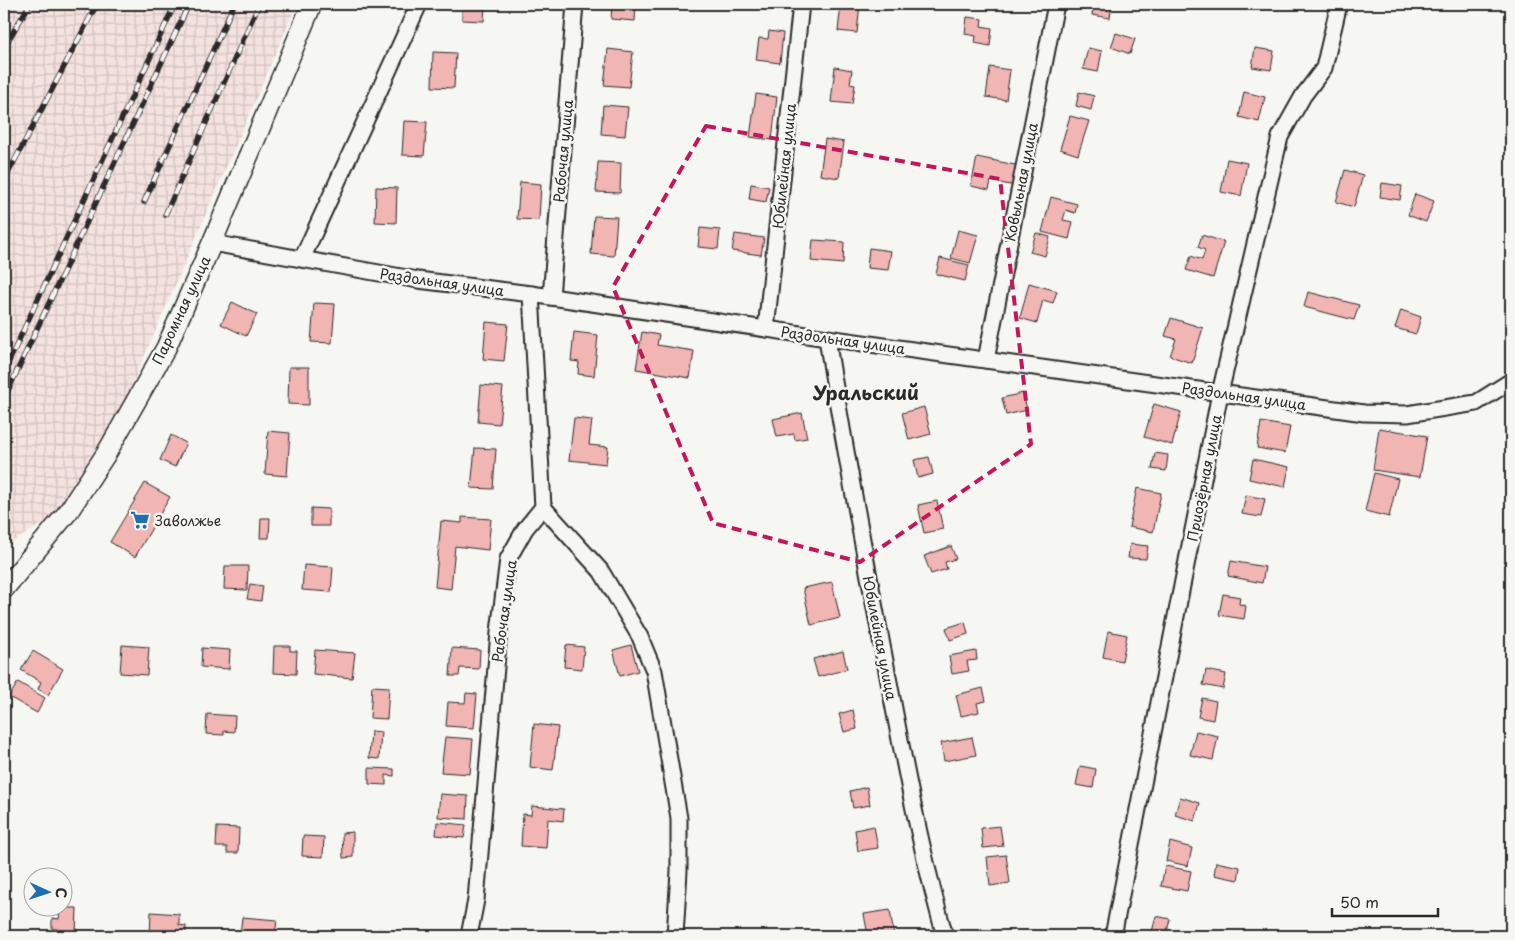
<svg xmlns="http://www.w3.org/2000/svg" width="1515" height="940" font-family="'Playpen Sans',sans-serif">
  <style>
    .industrial { fill: url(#industrial-grid) }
    .building { fill: #f1b5b3; stroke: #2b2b2b }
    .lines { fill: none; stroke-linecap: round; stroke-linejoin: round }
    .minor-casing { stroke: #2b2b2b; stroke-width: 19 }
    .tertiary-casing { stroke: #2b2b2b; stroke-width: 22 }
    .minor { stroke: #f6f6f2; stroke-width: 15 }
    .tertiary { stroke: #f6f6f2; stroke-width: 19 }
    .rail-casing { stroke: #2b2b2b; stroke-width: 5.5 }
    .rail { stroke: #f6f6f2; stroke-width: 4; stroke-dasharray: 11; stroke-linecap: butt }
    .marked { fill: none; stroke: #c2185b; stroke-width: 4; stroke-dasharray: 10 6; stroke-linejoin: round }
    .labels { text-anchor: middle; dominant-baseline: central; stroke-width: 5; stroke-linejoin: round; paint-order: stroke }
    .street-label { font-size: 14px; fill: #2b2b2b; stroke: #f6f6f2 }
    .poi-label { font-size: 14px; fill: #2b2b2b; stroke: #f6f6f2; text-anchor: start }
    .district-label { font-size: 19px; font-weight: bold; fill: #2b2b2b; stroke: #f6f6f2 }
  </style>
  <defs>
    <pattern id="industrial-grid" width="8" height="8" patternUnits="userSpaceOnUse" patternTransform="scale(1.25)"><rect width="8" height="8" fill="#f4e2df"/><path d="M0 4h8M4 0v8" fill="none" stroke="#d1c2c0"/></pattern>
  </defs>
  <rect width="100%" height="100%" fill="#f6f6f2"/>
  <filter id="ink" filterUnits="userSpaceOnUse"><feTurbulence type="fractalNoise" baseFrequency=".02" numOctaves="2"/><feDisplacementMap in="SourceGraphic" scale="10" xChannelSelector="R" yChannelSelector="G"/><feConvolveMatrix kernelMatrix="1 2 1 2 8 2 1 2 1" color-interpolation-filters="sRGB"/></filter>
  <g filter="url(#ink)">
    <!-- industrial -->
    <path class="industrial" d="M4,4h293l-176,406 -69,108 -48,29z"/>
    <!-- building -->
    <g class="building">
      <path d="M462,4h23l-1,17 -22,-1z"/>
      <path d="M612,4h24l-1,17 -24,-2z"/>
      <path d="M841,4h19l-3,29 -19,-2z"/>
      <path d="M1094,4h18l-2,14 -18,-3z"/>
      <path d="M967,17l15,2 -1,7 11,2 -2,18 -15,-3 1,-7 -11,-2z"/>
      <path d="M769,31l14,2 -3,30 -24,-3 3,-22 9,1z"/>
      <path d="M1116,33l19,6 -5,15 -19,-7z"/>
      <path d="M1088,48l14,3 -4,21 -15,-3z"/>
      <path d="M1255,48l19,3 -3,19 -19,-3z"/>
      <path d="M608,49l25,3 -4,35 -25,-2z"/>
      <path d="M433,52l23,1 -2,35 -22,-1z"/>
      <path d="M835,67l17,3 -2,14 5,1 -3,19 -21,-2z"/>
      <path d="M990,67l20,3 -4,30 -20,-3z"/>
      <path d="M1079,92l15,4 -3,14 -15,-4z"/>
      <path d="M1244,92l21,5 -6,25 -20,-5z"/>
      <path d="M756,94l21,3 -5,43 -22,-3z"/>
      <path d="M603,105l25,2 -3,29 -24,-2z"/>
      <path d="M1070,116l19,5 -11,34 -18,-6z"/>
      <path d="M404,121l23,1 -3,34 -22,-1z"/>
      <path d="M825,139l19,3 -5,36 -19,-3z"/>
      <path d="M977,157l43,9 -5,20 -24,-5 -2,9 -18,-4z"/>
      <path d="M1227,159l20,4 -6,33 -20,-4z"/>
      <path d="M598,162l23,1 -1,30 -24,-1z"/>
      <path d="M1345,170l18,5 -9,32 -18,-5z"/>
      <path d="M520,182l21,2 -2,36 -22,-1z"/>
      <path d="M1382,183l20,3 -2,14 -20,-3z"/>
      <path d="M751,184l18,3 -3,15 -17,-3z"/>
      <path d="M376,187l21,1 -1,35 -21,-1z"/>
      <path d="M1415,194l19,7 -8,21 -18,-7z"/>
      <path d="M1051,197l26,7 -2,9 -9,-3 -3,10 10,2 -4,17 -27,-7z"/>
      <path d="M594,216l23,1 -3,39 -23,-2z"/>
      <path d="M700,228l20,2 -2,19 -20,-2z"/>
      <path d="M958,230l20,5 -8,28 -19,-5z"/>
      <path d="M1036,233l14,4 -5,19 -15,-4z"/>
      <path d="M735,234l29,4 -3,17 -29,-4z"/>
      <path d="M1202,235l22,7 -11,36 -27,-8 5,-14 11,4 3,-10 -7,-3z"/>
      <path d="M813,240l31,2 -1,22 -32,-3z"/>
      <path d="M869,248l22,3 -3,19 -21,-2z"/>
      <path d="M940,258l29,7 -4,16 -29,-7z"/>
      <path d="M1029,283l28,8 -4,12 -10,-3 -6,23 -17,-5z"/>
      <path d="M1308,292l51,13 -5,15 -50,-13z"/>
      <path d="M232,302l25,12 -11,22 -25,-12z"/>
      <path d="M314,303l21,1 -3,39 -21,-1z"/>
      <path d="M1401,310l20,7 -5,17 -21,-6z"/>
      <path d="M1171,318l32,10 -11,35 -22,-7 6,-17 -11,-3z"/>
      <path d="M486,322l22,2 -4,37 -21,-2z"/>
      <path d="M574,332l24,3 -4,41 -16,-2 1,-12 -8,-1z"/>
      <path d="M642,332l17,3 -2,10 37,6 -4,27 -54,-9z"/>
      <path d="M289,367h20v38l-21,-1z"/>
      <path d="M481,385l22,2 -4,37 -21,-2z"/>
      <path d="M1023,393l4,17 -21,5 -4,-17z"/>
      <path d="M1154,404l27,8 -9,33 -28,-8z"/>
      <path d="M924,407l7,27 -22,6 -7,-27z"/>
      <path d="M802,413l5,25 -12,2 -1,-6 -17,3 -4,-18z"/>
      <path d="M574,418l18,2 -3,25 19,2 -2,17 -37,-4z"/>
      <path d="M1261,422l29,5 -5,26 -28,-5z"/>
      <path d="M1379,428l48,8 -7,41 -47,-7z"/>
      <path d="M268,431l22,2 -3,43 -22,-2z"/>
      <path d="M171,435l15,8 -11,24 -15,-7z"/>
      <path d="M475,448l21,1 -3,40 -22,-1z"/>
      <path d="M1155,453l13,2 -2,16 -14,-2z"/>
      <path d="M929,457l4,17 -15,4 -4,-18z"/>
      <path d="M1253,459l36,8 -4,20 -36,-8z"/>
      <path d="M1374,473l24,6 -9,38 -24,-6z"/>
      <path d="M145,483l25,14 -35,60 -25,-15z"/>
      <path d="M1137,488l24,5 -8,39 -24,-5z"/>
      <path d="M1246,495l19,4 -4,18 -19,-3z"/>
      <path d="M937,501l6,28 -19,4 -6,-28z"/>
      <path d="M311,508l18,1v17h-18z"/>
      <path d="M462,517l29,2 -3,31 -33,-4 -4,43 -16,-2 6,-66 21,2z"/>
      <path d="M261,518h9l-1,20h-9z"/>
      <path d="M1130,544l18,2 -2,13 -18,-1z"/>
      <path d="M951,546l5,13 -11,3 2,7 -16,5 -7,-18z"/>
      <path d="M1231,561l34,6 -3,16 -34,-7z"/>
      <path d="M304,565l29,2 -2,25 -29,-2z"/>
      <path d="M225,566h23l-1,24 -23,-1z"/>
      <path d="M832,582l8,36 -29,7 -8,-37z"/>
      <path d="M250,584l13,2 -2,15 -14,-2z"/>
      <path d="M1223,594l17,3 -1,7 7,2 -2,13 -25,-4z"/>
      <path d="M965,622l3,12 -18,6 -4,-12z"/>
      <path d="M1108,631l19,4 -5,26 -19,-4z"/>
      <path d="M122,645l27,2 -2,28 -27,-2z"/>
      <path d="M566,645l18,2 -2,22 -18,-2z"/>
      <path d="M631,645l7,26 -18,5 -7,-26z"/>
      <path d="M274,646h16v5h7l-1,23 -23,-1z"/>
      <path d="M202,648l28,2 -1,19 -28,-2z"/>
      <path d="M452,648l28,2 -1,19 -19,-1 -1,8h-9z"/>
      <path d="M315,650l40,3 -3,25 -39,-4z"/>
      <path d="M33,651l30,18 -15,26 -10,-6 3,-7 -20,-12z"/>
      <path d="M843,651l4,18 -29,8 -5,-18z"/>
      <path d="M976,651l1,9 -10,1 2,10 -17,3 -3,-18z"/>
      <path d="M1206,670l20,4 -3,15 -20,-4z"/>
      <path d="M18,682l27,16 -8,15 -28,-16z"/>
      <path d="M372,686l17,1 -2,32 -17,-1z"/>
      <path d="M983,688l3,13 -9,2 2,9 -18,4 -5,-21z"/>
      <path d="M466,693l11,1 -3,34 -28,-2 2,-24 17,1z"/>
      <path d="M1202,698l14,3 -3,19 -15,-3z"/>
      <path d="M853,710l4,19 -13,3 -5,-18z"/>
      <path d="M207,714l28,2 -1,16 -10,-1v4l-18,-1z"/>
      <path d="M534,724l24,3 -5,43 -23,-3z"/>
      <path d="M371,731l10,1 -2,27 -10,-1z"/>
      <path d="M1196,731l22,5 -5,24 -23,-5z"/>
      <path d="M445,737l28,2 -3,35 -29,-2z"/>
      <path d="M972,737l4,18 -32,6 -3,-18z"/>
      <path d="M1080,766l16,3 -3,19 -17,-3z"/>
      <path d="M369,768l25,1v7l-8,-1v10l-17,-1z"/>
      <path d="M867,787l3,18 -17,3 -3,-17z"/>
      <path d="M440,794l28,2 -1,23 -29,-2z"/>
      <path d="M1180,797l20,6 -5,18 -20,-6z"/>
      <path d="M532,806l32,3 -1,12 -15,-2 -2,29 -25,-2 2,-32 8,1z"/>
      <path d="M437,822l29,3 -2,13 -28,-3z"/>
      <path d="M874,826l4,22 -20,3 -3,-21z"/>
      <path d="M1000,826l3,20 -20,2 -2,-20z"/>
      <path d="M217,827l22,1 -1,25h-11v-6h-11z"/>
      <path d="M353,832v25l-10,1 -1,-25z"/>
      <path d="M303,836l21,1 -1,20 -21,-1z"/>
      <path d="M1170,842l22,6 -4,18 -22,-5z"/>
      <path d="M1006,855l4,28 -20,3 -3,-29z"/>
      <path d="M1216,862l24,5 -2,13 -24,-5z"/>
      <path d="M1165,866l26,5 -4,20 -26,-5z"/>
      <path d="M60,908h17l-1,28h-19v-7h-5v-11l7,1z"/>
      <path d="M890,910l4,26h-26l-4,-22z"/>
      <path d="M151,912l28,2v11l7,1v10h-36z"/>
      <path d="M1156,916l14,3 -4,17h-15z"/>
      <path d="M242,917l35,3 -2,16h-35z"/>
      <path d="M378,929l13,1v6h-13z"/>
    </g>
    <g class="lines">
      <!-- minor casing -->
      <g class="minor-casing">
        <g id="minor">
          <path d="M212,243l206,37 113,14 296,44 537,75 43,1 69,-11 35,-22"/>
          <path d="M302,259l117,-255"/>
          <path d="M551,297l24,-293"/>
          <path d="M766,329l35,-325"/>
          <path d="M827,338c17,110 38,219 59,328 17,91 34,182 59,270"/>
          <path d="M986,360l70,-356"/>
          <path d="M543,507l58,64 39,66 14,34 25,147v53l-4,65"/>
          <path d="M469,936l7,-36 23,-268 9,-73 17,-30 18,-22 -12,-213"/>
          <path d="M1113,936l107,-543 60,-256 23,-41 21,-28 15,-64"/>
        </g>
      </g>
      <!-- tertiary casing -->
      <g class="tertiary-casing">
        <path id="tertiary" d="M4,589l64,-77 38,-58 60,-106 46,-105 100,-239"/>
      </g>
      <!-- minor -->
      <use href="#minor" class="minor"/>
      <!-- tertiary -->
      <use href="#tertiary" class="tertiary"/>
      <!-- rail casing -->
      <g class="rail-casing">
        <g id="rail">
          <path d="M4,47l26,-43"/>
          <path d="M4,181l93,-177"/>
          <path d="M144,202l90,-198"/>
          <path d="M165,215l94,-211"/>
          <path d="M4,372l171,-368"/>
          <path d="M4,399l185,-395"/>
        </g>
      </g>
      <!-- rail -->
      <use href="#rail" class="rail"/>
    </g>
  </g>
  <!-- marked area -->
  <path class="marked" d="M706,126l294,53 31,265 -171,118 -147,-39 -100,-236z"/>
  <!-- icons -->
  <defs>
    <g id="supermarket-bare" transform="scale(1.5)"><path d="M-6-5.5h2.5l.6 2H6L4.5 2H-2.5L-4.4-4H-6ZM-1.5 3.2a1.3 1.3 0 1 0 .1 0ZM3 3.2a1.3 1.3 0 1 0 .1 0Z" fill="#1f6fb2" stroke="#f6f6f2" stroke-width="2.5" paint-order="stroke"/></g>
  </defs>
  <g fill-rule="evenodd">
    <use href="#supermarket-bare" x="140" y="520"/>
  </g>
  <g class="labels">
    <!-- street labels -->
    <g class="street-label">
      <text transform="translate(563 151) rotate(-85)">Рабочая улица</text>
      <text transform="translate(784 166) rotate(-84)">Юбилейная улица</text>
      <text transform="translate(1021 182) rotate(-79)">Ковыльная улица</text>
      <text transform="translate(442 282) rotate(8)">Раздольная улица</text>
      <text transform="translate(181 310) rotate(-65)">Паромная улица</text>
      <text transform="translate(843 340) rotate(8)">Раздольная улица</text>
      <text transform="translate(1244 396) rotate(8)">Раздольная улица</text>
      <text transform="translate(1204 478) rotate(-79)">Приозёрная улица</text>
      <text transform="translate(504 611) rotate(-82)">Рабочая улица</text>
      <text transform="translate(880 638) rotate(79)">Юбилейная улица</text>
    </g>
    <!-- poi labels -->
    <g class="poi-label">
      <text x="155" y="520">Заволжье</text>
    </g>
    <!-- district labels -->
    <g class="district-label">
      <text x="866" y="392">Уральский</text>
    </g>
  </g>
  <!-- margin -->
  <rect width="1515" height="940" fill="none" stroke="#f6f6f2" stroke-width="20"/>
  <rect x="10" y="10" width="1495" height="920" fill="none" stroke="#2b2b2b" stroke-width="2" filter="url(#ink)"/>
  <!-- north arrow -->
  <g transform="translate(48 892) rotate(93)"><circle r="24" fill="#f6f6f2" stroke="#a5a5a2"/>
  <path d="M0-4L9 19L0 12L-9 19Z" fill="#1f6fb2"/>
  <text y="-8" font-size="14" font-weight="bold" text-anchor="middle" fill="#2b2b2b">С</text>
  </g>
  <!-- scale -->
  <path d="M1332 908v8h106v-8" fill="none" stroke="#2b2b2b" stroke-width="2.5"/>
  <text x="1340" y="908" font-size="15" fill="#2b2b2b" stroke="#f6f6f2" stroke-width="4" paint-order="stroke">50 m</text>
</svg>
